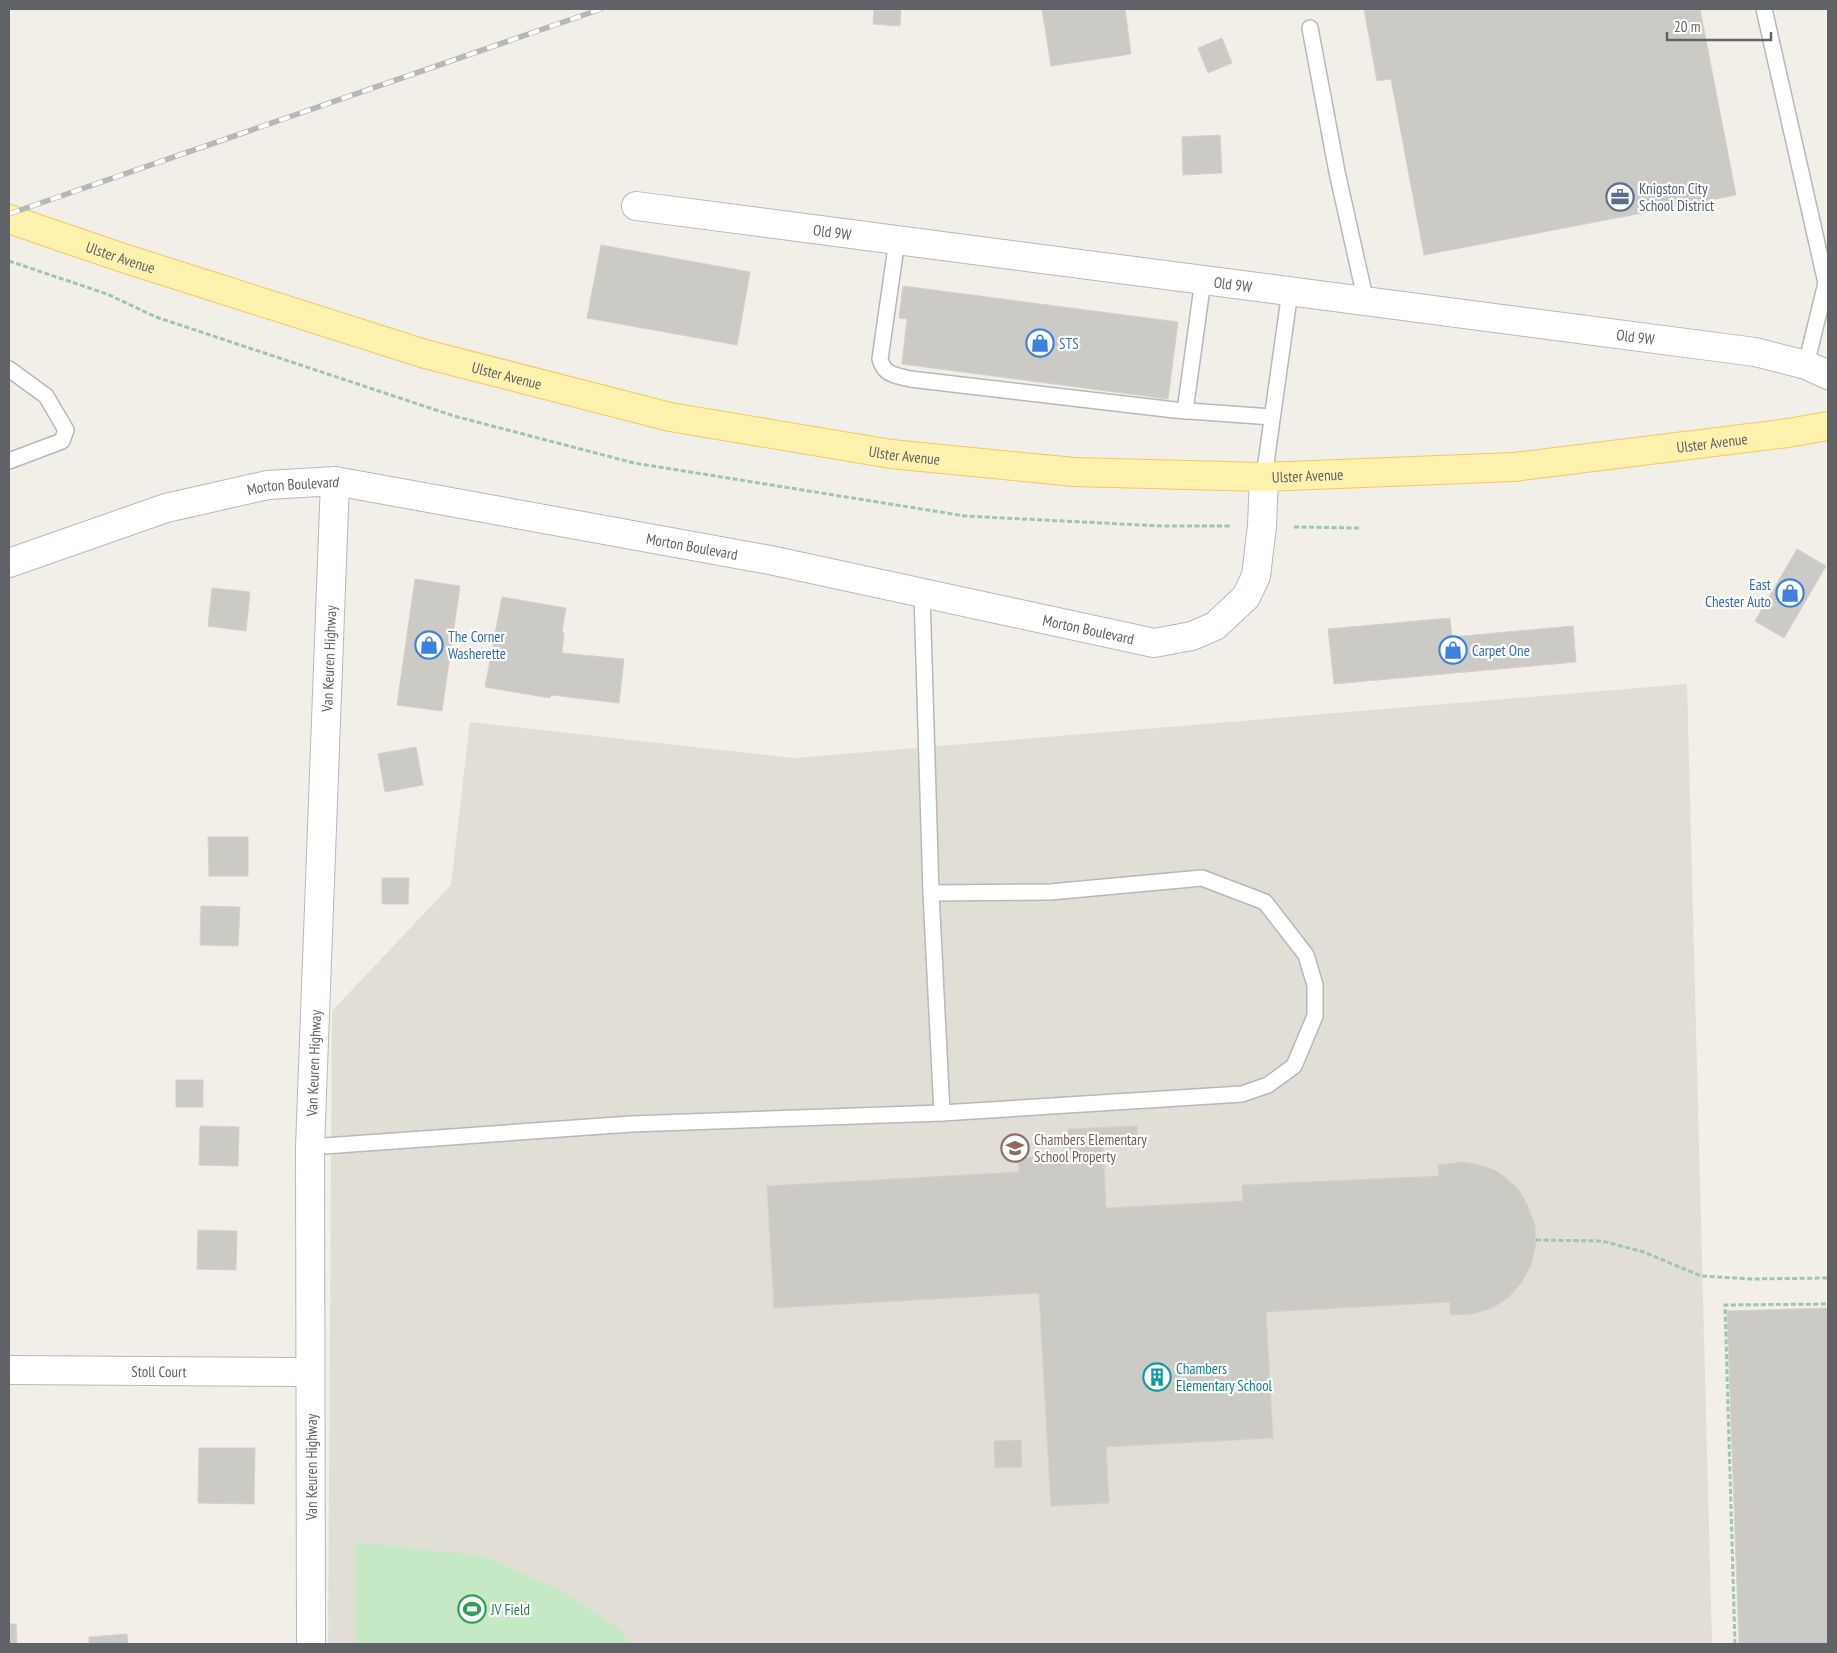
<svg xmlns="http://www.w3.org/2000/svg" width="1837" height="1653" font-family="'PT Sans Narrow',sans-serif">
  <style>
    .education { fill: #e1ded6 }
    .green { fill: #c5e8c5 }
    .building { fill: #cccac5; stroke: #d6d1c6 }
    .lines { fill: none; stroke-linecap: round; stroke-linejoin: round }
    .lane-casing { stroke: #b5b8bc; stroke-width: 18 }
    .street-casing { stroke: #b5b8bc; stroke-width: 30 }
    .primary-casing { stroke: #f2c960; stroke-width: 30 }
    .path { stroke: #9cc7a9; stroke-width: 3; stroke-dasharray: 5 2.5; stroke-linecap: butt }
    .lane { stroke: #fff; stroke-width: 15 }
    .street { stroke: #fff; stroke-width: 28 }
    .primary { stroke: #fff2af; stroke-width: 28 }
    .rail-casing { stroke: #b6b7b8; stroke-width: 5.5 }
    .rail { stroke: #fff; stroke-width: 4; stroke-dasharray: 11; stroke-linecap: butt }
    .labels { text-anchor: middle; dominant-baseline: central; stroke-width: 4.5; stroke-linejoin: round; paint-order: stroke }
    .service-label { font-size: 15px; fill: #4e5e75; stroke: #fff; text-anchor: start }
    .street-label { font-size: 15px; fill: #5f6368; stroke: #fff }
    .shop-label { font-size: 15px; fill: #366cbe; stroke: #fff; text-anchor: start }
    .education-label { font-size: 15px; fill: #785e54; stroke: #fff; text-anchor: start }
    .culture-label { font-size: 15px; fill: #0d838f; stroke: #fff; text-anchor: start }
    .leisure-label { font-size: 15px; fill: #27864d; stroke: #fff; text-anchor: start }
  </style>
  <rect width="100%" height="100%" fill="#f1efe8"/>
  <!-- education -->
  <path class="education" d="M1687,684l25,960h-1384l4,-633 119,-126 19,-163 324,36z"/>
  <!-- green -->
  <path class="green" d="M355,1542l129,14 73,33 63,40 10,15h-274z"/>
  <!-- building -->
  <g class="building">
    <path d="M874,9h27l-1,17 -27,-2z"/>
    <path d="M1042,9h83l6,45 -80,12z"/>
    <path d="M1364,9h336l36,186 -312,60 -33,-176 -14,2z"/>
    <path d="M1222,38l10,25 -24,10 -10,-25z"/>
    <path d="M1220,135l2,38 -39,2 -1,-38z"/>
    <path d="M601,245l149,27 -13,73 -150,-27z"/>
    <path d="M903,286l275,36 -10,77 -266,-35 5,-45 -8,-1z"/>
    <path d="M1797,549l29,17 -42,72 -29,-17z"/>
    <path d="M415,579l45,7 -18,125 -45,-6z"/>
    <path d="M212,588l38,4 -4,39 -38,-5z"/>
    <path d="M502,597l64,11 -4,24h2l-2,21 62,6 -5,44 -68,-8 -1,3 -65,-11z"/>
    <path d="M1450,618l2,19 121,-11 3,36 -242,22 -6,-55z"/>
    <path d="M416,747l7,38 -38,7 -7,-38z"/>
    <path d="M208,837h40v39h-39z"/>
    <path d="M382,878h27l-1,26h-26z"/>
    <path d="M201,906l39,1 -2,39 -38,-1z"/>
    <rect x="176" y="1080" width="27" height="27"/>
    <path d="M200,1126l39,1 -1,39 -39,-1z"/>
    <path d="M1137,1126l1,18 -35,1 3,63 137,-7 -1,-16 197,-9 -1,-11 25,-3 13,2 18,6 11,7 14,13 8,14 8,22 1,16 -4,21 -10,19 -14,16 -16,10 -20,6 -22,1v-13l-184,10 7,126 -167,9 3,56 -58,3 -12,-213 -265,15 -7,-122 252,-14 -1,-14 52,-3 -2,-26z"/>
    <path d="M198,1230l39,1 -1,39 -39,-1z"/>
    <path d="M1828,1308v336h-89l-12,-333z"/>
    <path d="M1021,1440l1,27 -27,1 -1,-27z"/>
    <path d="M199,1448h56l-1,56 -56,-1z"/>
    <path d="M9,1624h7l1,20h-8z"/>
    <path d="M127,1634l1,10h-39v-7z"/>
  </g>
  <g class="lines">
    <!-- lane casing -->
    <g class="lane-casing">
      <g id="lane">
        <path d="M1764,9l62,274 -20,82"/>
        <path d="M1310,28l27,144 29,130"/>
        <path d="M897,240l-17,119c4,16 15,16 30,20l265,31 97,7"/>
        <path d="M9,369l37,27 20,34 -4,11 -53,20"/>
        <path d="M1185,411l18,-131"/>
        <path d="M1264,477l26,-186"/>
        <path d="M931,893l11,220"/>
        <path d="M310,1147l321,-23 311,-11 300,-19 26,-9 26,-19 21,-50v-31l-9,-30 -41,-53 -63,-24 -152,14 -119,1 -9,-299"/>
      </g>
    </g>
    <!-- street casing -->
    <g class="street-casing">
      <g id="street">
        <path id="s1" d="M636,206l1119,146 51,13 22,10"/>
        <path id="s2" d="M9,563l157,-55 102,-23 67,-4 435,79 384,83 38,-7 23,-10 31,-29 10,-21 6,-50 2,-49"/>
        <path id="s3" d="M9,1370l301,2"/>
        <path id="s4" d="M311,1644l-1,-497 25,-666"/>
      </g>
    </g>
    <!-- primary casing -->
    <g class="primary-casing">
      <g id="primary">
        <path id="s5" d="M9,219l111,38 305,97 245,63 221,37 183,18 190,5 250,-10 274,-34 40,-7"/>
      </g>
    </g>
    <!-- path -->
    <g class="path">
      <path d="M9,261l98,33 49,23 298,99 180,47 331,53 196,10h70"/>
      <path d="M1294,527l65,1"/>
      <path d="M1536,1240l66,1 42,11 57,24 51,3 76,-1"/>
      <path d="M1735,1644l-10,-339 103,-1"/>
    </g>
    <!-- lane -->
    <use href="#lane" class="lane"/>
    <!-- street -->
    <use href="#street" class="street"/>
    <!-- primary -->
    <use href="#primary" class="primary"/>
    <!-- rail casing -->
    <g class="rail-casing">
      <path id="rail" d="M9,214l592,-205"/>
    </g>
    <!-- rail -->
    <use href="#rail" class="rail"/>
  </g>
  <!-- icons -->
  <defs>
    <g id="office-ring" transform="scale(1.4375)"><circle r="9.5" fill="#fff" stroke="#5c6f8a" stroke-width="1.5"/><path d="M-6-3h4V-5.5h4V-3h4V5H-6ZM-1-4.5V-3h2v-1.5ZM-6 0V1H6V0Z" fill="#5c6f8a"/></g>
    <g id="shop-ring" transform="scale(1.4375)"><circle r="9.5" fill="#fff" stroke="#3f7fe0" stroke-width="1.5"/><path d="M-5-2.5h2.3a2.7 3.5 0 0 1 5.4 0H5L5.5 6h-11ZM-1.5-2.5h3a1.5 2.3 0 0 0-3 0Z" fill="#3f7fe0"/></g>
    <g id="school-ring" transform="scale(1.4375)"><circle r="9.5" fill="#fff" stroke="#8d6e63" stroke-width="1.5"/><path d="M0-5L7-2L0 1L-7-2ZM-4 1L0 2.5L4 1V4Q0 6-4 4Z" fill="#8d6e63"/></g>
    <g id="building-ring" transform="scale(1.4375)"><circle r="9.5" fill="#fff" stroke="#0f9aa8" stroke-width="1.5"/><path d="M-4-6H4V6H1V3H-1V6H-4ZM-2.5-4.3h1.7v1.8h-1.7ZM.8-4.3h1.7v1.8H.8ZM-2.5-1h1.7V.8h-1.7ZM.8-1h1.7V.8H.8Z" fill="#0f9aa8"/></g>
    <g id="stadium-ring" transform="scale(1.4375)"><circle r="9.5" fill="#fff" stroke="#2e9e5b" stroke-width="1.5"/><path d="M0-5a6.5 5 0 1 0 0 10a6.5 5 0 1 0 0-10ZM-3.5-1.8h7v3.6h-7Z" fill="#2e9e5b"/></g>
  </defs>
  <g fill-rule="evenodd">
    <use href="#office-ring" x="1620" y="197"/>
    <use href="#shop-ring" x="1040" y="343"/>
    <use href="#shop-ring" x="1790" y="593"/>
    <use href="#shop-ring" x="429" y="645"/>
    <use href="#shop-ring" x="1453" y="650"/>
    <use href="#school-ring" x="1015" y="1148"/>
    <use href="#building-ring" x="1157" y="1377"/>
    <use href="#stadium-ring" x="472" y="1609"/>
  </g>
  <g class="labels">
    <!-- service labels -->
    <g class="service-label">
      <text x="1639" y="188">Knigston City<tspan x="1639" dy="17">School District</tspan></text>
    </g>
    <!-- street labels -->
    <g class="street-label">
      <text stroke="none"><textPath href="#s1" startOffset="198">Old 9W</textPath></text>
      <text stroke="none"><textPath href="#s5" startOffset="118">Ulster Avenue</textPath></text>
      <text stroke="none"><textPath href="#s1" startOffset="602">Old 9W</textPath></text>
      <text stroke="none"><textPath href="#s1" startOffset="1008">Old 9W</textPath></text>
      <text stroke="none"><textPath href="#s5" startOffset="522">Ulster Avenue</textPath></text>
      <text stroke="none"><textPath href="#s5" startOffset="1738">Ulster Avenue</textPath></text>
      <text stroke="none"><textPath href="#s5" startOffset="928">Ulster Avenue</textPath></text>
      <text stroke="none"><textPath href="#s5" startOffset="1332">Ulster Avenue</textPath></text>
      <text stroke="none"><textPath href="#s2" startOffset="296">Morton Boulevard</textPath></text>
      <text stroke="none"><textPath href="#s2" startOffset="701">Morton Boulevard</textPath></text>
      <text stroke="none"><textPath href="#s2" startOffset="1106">Morton Boulevard</textPath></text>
      <text stroke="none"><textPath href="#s4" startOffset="986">Van Keuren Highway</textPath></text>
      <text stroke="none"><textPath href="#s4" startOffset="581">Van Keuren Highway</textPath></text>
      <text stroke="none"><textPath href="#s3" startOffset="150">Stoll Court</textPath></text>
      <text transform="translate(311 1467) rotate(-90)">Van Keuren Highway</text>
    </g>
    <!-- shop labels -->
    <g class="shop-label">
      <text x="1059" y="343">STS</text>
      <text x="1771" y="584" text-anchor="end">East<tspan x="1771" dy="17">Chester Auto</tspan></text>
      <text x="448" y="636">The Corner<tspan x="448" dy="17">Washerette</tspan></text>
      <text x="1472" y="650">Carpet One</text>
    </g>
    <!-- education labels -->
    <g class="education-label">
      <text x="1034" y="1139">Chambers Elementary<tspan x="1034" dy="17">School Property</tspan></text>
    </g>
    <!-- culture labels -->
    <g class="culture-label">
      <text x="1176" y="1368">Chambers<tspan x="1176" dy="17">Elementary School</tspan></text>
    </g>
    <!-- leisure labels -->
    <g class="leisure-label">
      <text x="491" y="1609">JV Field</text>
    </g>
  </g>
  <!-- border -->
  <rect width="1837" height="1653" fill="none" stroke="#5f6368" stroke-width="20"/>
  <!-- scale -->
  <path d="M1667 32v8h104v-8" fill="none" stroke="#5f6368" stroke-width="2.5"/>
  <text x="1674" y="32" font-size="15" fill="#5f6368" stroke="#ffffff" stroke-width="4" paint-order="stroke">20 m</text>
</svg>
